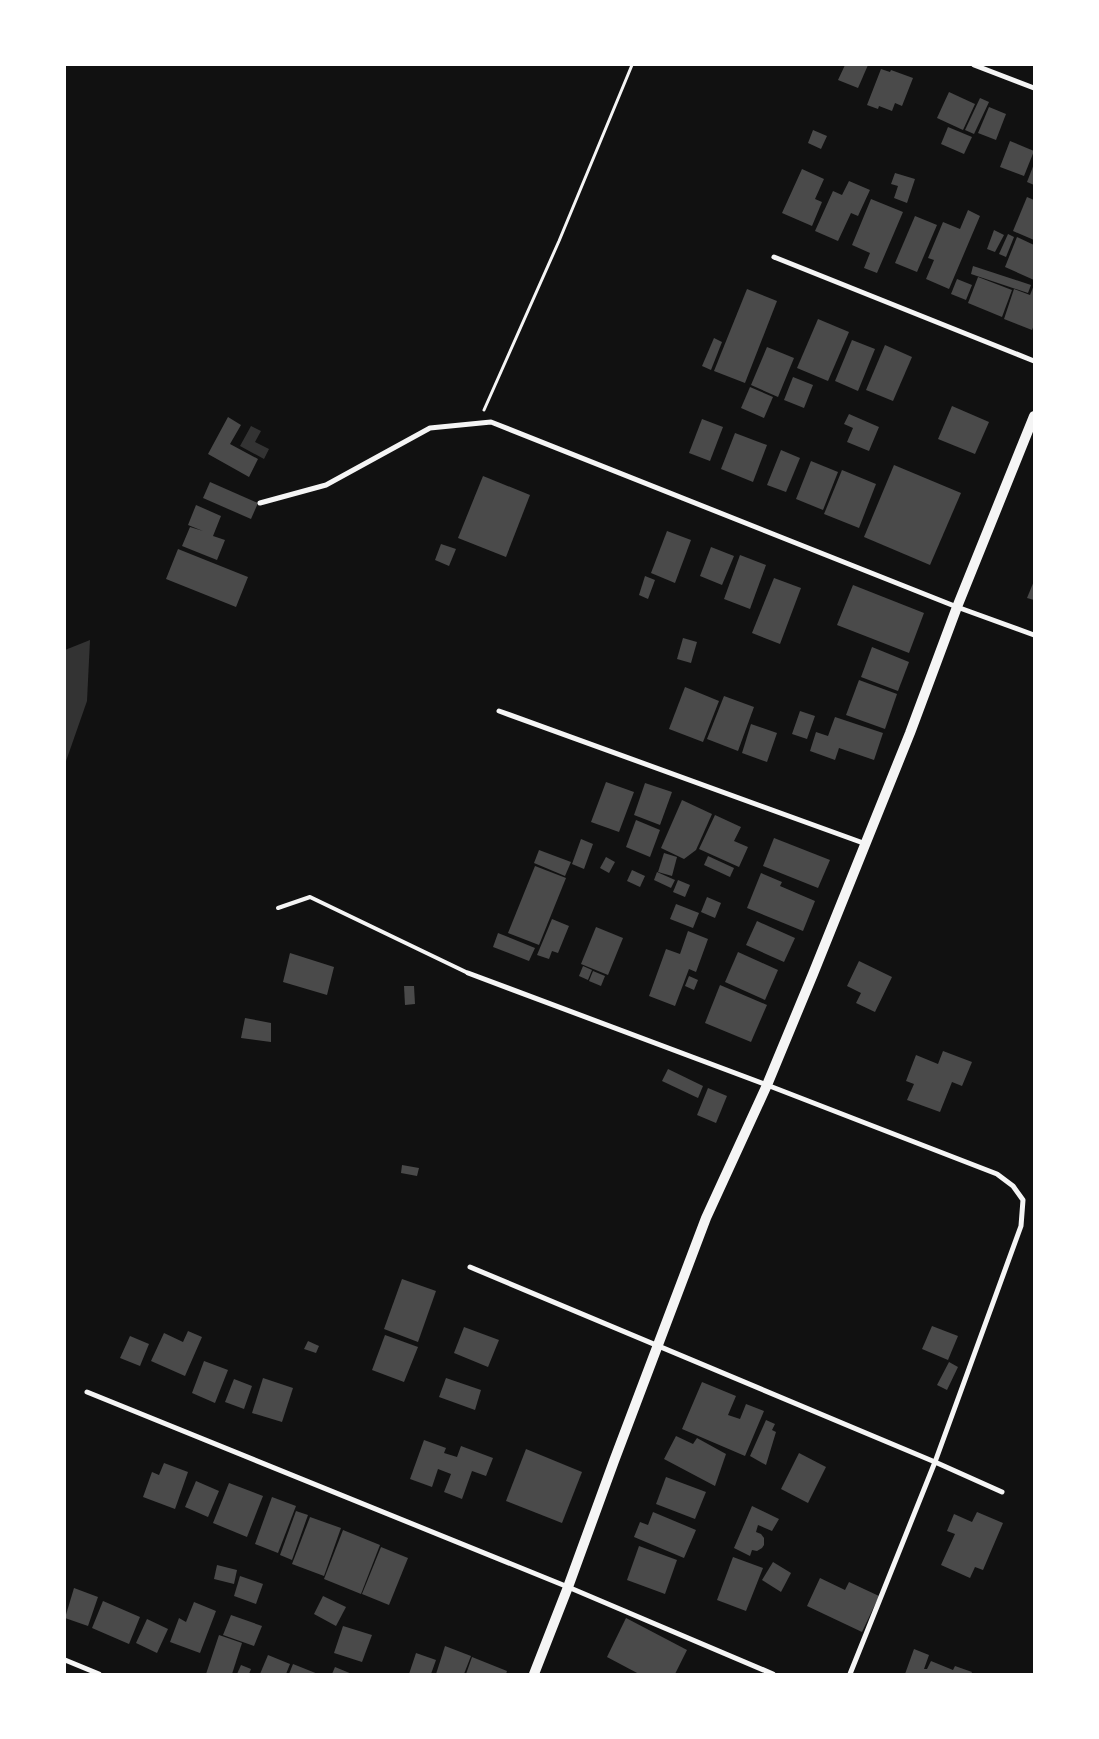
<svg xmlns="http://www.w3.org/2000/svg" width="1099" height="1739" font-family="Montserrat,sans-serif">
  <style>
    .water { fill: #333 }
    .building { fill: #4a4a4a }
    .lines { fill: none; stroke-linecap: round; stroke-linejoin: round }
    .path { stroke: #f5f5f5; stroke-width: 3 }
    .service { stroke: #f5f5f5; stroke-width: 4 }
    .minor { stroke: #f5f5f5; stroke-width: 5 }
    .secondary { stroke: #f5f5f5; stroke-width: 10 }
  </style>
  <rect width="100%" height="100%" fill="#111"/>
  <!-- water -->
  <g class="water">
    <path d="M251,426l10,5 -6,11 14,7 -5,10 -24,-13z"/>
    <path d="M90,640l-3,61 -22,63v-114z"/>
  </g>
  <!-- building -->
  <g class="building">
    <path d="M845,65h23l-10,23 -20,-8z"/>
    <path d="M881,69l9,3 1,-2 22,8 -11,28 -7,-3 -3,8 -13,-5 -1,3 -11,-4z"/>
    <path d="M949,92l26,12 -12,26 -26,-12z"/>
    <path d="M980,98l9,4 -15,32 -9,-4z"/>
    <path d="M989,107l17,7 -10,26 -18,-7z"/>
    <path d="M948,127l24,10 -8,17 -23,-10z"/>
    <path d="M813,130l14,6 -6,13 -13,-6z"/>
    <path d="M1010,141l24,10 -10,25 -24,-9z"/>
    <path d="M1034,164v21l-7,-3z"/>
    <path d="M802,169l22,10 -9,20 7,3 -10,24 -30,-13z"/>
    <path d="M895,173l20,6 -8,24 -13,-5 4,-12 -7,-2z"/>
    <path d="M849,181l21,9 -12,26 -7,-3 -13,28 -23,-10 18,-40 9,4z"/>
    <path d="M1027,197l7,3v40l-21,-9z"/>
    <path d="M871,199l32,13 -26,61 -13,-5 6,-15 -18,-8z"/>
    <path d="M968,210l12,6 -31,73 -23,-10 8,-19 -6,-2 15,-36 17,7z"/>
    <path d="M915,216l22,9 -20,47 -22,-9z"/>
    <path d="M994,230l10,5 -9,17 -8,-3z"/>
    <path d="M1008,234l6,3 -8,20 -7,-3z"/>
    <path d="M1017,237l17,8v35l-29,-13z"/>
    <path d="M973,266l58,19 -3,8 -57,-19z"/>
    <path d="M978,277l34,13 -10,27 -34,-14z"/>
    <path d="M957,279l15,6 -6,15 -15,-6z"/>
    <path d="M1034,285v40l-2,5 -28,-11 10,-30 16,6z"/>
    <path d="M747,289l30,12 -32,82 -31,-12z"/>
    <path d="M818,319l31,13 -21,49 -31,-13z"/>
    <path d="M714,338l8,4 -11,28 -9,-4z"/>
    <path d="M852,340l23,9 -17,42 -23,-10z"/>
    <path d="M885,345l27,12 -19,44 -27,-11z"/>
    <path d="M767,347l27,11 -16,39 -27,-12z"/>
    <path d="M793,377l20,8 -9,23 -20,-8z"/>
    <path d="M750,387l23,10 -9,21 -23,-10z"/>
    <path d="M952,406l37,16 -14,32 -37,-15z"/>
    <path d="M849,414l30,13 -10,24 -22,-9 6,-14 -9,-4z"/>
    <path d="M228,417l13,8 -11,19 28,15 -9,18 -41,-23z"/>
    <path d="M702,419l21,8 -13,34 -21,-8z"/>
    <path d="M735,433l32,12 -14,37 -32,-13z"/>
    <path d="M781,450l19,8 -14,34 -19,-7z"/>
    <path d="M811,461l27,11 -15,38 -27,-11z"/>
    <path d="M894,465l67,28 -31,72 -66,-28z"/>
    <path d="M842,470l34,14 -17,44 -35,-14z"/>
    <path d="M483,476l47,19 -24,62 -48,-19z"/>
    <path d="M210,482l48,21 -7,16 -48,-21z"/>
    <path d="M196,505l25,11 -8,20 12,4 -8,20 -35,-14 8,-19 13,4 -15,-6z"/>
    <path d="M667,531l24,9 -16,43 -24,-10z"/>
    <path d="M441,544l15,5 -7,17 -14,-6z"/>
    <path d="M711,547l23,9 -12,29 -22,-9z"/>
    <path d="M178,549l70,28 -12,30 -70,-28z"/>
    <path d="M740,555l26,10 -16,44 -26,-10z"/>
    <path d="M645,576l10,4 -7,19 -9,-4z"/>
    <path d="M774,578l27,10 -21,56 -28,-11z"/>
    <path d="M1034,581v19l-7,-2z"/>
    <path d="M853,585l71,28 -15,40 -72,-28z"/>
    <path d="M683,638l14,4 -6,21 -14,-4z"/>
    <path d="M872,647l37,15 -11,29 -37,-14z"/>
    <path d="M859,680l38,14 -12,35 -39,-14z"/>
    <path d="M685,687l34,14 -16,41 -34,-13z"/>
    <path d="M724,696l30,11 -16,44 -31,-12z"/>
    <path d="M800,711l15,5 -8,23 -15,-5z"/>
    <path d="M835,717l48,16 -9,27 -35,-12 -4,12 -25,-9 6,-19 12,4z"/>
    <path d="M751,724l26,9 -10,29 -25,-9z"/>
    <path d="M606,782l28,10 -15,40 -28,-10z"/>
    <path d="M645,783l27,9 -12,33 -26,-10z"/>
    <path d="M682,800l30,14 -16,36 -12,9 -23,-11z"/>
    <path d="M715,815l26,12 -7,14 14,6 -9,20 -40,-18z"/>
    <path d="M636,820l24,10 -10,27 -24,-10z"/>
    <path d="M774,838l56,22 -12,28 -55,-22z"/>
    <path d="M581,839l12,5 -9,25 -12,-5z"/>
    <path d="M539,850l32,12 -6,14 -31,-13z"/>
    <path d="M664,853l13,4 -5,19 -14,-4z"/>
    <path d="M708,856l26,12 -4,9 -26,-12z"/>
    <path d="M606,857l9,5 -6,11 -9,-5z"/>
    <path d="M535,866l31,12 -27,67 -31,-12z"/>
    <path d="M632,870l13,6 -5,11 -13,-6z"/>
    <path d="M657,872l18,8 -4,8 -17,-8z"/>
    <path d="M761,873l21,9 -2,4 35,15 -12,30 -56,-23z"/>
    <path d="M678,880l12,5 -5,12 -12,-5z"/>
    <path d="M707,897l14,6 -6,15 -14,-6z"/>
    <path d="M676,904l23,9 -6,15 -23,-9z"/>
    <path d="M552,919l17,7 -11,27 -6,-2 -3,8 -12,-4z"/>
    <path d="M757,921l38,17 -11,24 -38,-17z"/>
    <path d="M596,927l27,11 -15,37 -27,-11z"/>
    <path d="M688,931l20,8 -12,33 -7,-3 -14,37 -26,-10 17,-47 14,5z"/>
    <path d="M498,933l37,15 -6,13 -36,-14z"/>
    <path d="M738,952l40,18 -13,30 -40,-18z"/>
    <path d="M290,953l44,14 -7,28 -44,-13z"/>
    <path d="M859,961l33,16 -17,35 -19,-9 5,-10 -14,-7z"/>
    <path d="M583,966l9,4 -4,10 -9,-4z"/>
    <path d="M593,971l12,5 -4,10 -12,-5z"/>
    <path d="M689,976l9,4 -4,10 -9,-4z"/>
    <path d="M720,985l47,20 -16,37 -46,-19z"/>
    <path d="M404,986h10l1,18 -10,1z"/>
    <path d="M245,1018l26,5v19l-30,-4z"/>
    <path d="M943,1051l29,11 -10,24 -10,-4 -12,30 -33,-12 7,-16 -8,-3 10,-26 22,9z"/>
    <path d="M668,1069l35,17 -5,12 -36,-17z"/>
    <path d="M708,1088l19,8 -11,27 -19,-8z"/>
    <path d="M402,1165l17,3 -2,8 -16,-3z"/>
    <path d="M402,1279l34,12 -18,51 -34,-13z"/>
    <path d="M932,1326l26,10 -10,24 -26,-11z"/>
    <path d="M464,1327l35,13 -11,27 -34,-14z"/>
    <path d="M188,1331l14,6 -17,39 -34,-15 13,-28 19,9z"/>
    <path d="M385,1335l33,12 -14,35 -32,-12z"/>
    <path d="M130,1336l19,8 -9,22 -20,-8z"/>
    <path d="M308,1341l11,5 -3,7 -12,-4z"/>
    <path d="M204,1361l24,9 -13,33 -23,-10z"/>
    <path d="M949,1362l9,5 -11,23 -10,-5z"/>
    <path d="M263,1378l30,10 -11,34 -30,-9z"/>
    <path d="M446,1378l35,12 -6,20 -36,-13z"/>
    <path d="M234,1379l18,7 -8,23 -19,-7z"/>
    <path d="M702,1382l34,14 -8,19 12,4 6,-15 18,7 -19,45 -63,-27z"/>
    <path d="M766,1420l9,4 -3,6 4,2 -10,33 -16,-9z"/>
    <path d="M676,1436l17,8 4,-6 29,16 -11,32 -51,-27z"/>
    <path d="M424,1440l22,8 -2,5 13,4 4,-11 32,12 -7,18 -14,-5 -10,28 -18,-7 7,-18 -13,-5 -6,18 -22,-8z"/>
    <path d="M526,1449l56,23 -20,51 -56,-22z"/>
    <path d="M799,1453l27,14 -18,36 -27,-14z"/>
    <path d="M164,1463l24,9 -13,37 -32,-12 9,-25 7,3z"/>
    <path d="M666,1477l40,15 -11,27 -39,-15z"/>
    <path d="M196,1481l23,10 -11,26 -23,-10z"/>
    <path d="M229,1483l34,13 -16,41 -34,-14z"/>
    <path d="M272,1497l24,9 -18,47 -23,-9z"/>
    <path d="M752,1506l27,13 -7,12 -14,-6 -2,7 5,2 3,4v7l-2,3 -5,3 -5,-1 -2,6 -16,-8z"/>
    <path d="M296,1511l12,4 -16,45 -12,-5z"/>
    <path d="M653,1512l43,18 -12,28 -50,-21 6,-15 8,3z"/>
    <path d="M977,1512l26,11 -20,47 -8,-3 -5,11 -29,-13 14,-31 -8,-3 7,-17 18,8z"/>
    <path d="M310,1517l31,11 -17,48 -32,-12z"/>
    <path d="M343,1530l37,15 -19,49 -37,-15z"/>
    <path d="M639,1546l38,14 -12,34 -38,-14z"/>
    <path d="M381,1547l27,11 -19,47 -27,-11z"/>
    <path d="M733,1557l30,11 -17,43 -29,-11z"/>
    <path d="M773,1562l18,11 -10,19 -19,-12z"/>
    <path d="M217,1565l20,5 -3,14 -20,-5z"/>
    <path d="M240,1576l23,8 -7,20 -22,-8z"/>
    <path d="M820,1578l25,12 4,-8 30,14 -17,36 -55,-26z"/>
    <path d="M74,1588l24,9 -10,29 -23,-8z"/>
    <path d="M323,1596l23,11 -10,19 -22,-12z"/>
    <path d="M103,1601l37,16 -11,27 -37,-16z"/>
    <path d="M194,1602l22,9 -16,42 -30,-11 9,-24 7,4z"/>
    <path d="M231,1615l31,11 -8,20 -31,-11z"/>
    <path d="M626,1618l61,32 -12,24h-36l-32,-17z"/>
    <path d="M147,1619l21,10 -11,24 -21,-10z"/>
    <path d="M343,1626l29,9 -10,27 -28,-9z"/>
    <path d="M219,1635l23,8 -10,31h-26z"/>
    <path d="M445,1646l26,10 -7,18h-28z"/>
    <path d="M914,1649l15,6 -5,14h3l4,-8 22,9 2,-4 17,6 -1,2h-66z"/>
    <path d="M416,1653l20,7 -5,14h-22z"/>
    <path d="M268,1655l22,9 -4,10h-26z"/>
    <path d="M472,1657l35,14 -1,3h-40z"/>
    <path d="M293,1664l25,10h-29z"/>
    <path d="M241,1665l10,4 -2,5h-12z"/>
    <path d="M335,1667l17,7h-20z"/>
  </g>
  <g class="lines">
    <!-- path -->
    <path class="path" d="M484,410l75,-169 73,-176"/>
    <!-- service -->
    <path class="service" d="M278,908l32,-11 158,76"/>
    <!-- minor -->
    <g class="minor">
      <path d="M974,65l60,23"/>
      <path d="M774,257l260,104"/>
      <path d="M260,503l66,-18 104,-57 61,-6 466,185 77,28"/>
      <path d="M499,711l367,133"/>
      <path d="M468,973l299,112 230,89 16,12 10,14 -2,26 -86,236 -85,212"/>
      <path d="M470,1267l465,195 67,30"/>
      <path d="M87,1392l481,195 205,87"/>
      <path d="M65,1660l34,14"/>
    </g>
    <!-- secondary -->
    <path class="secondary" d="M534,1674l34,-87 46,-126 92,-243 61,-133 46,-111 97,-241 47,-126 77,-191"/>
  </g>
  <!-- border -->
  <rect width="1099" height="1739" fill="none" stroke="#ffffff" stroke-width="132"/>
</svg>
